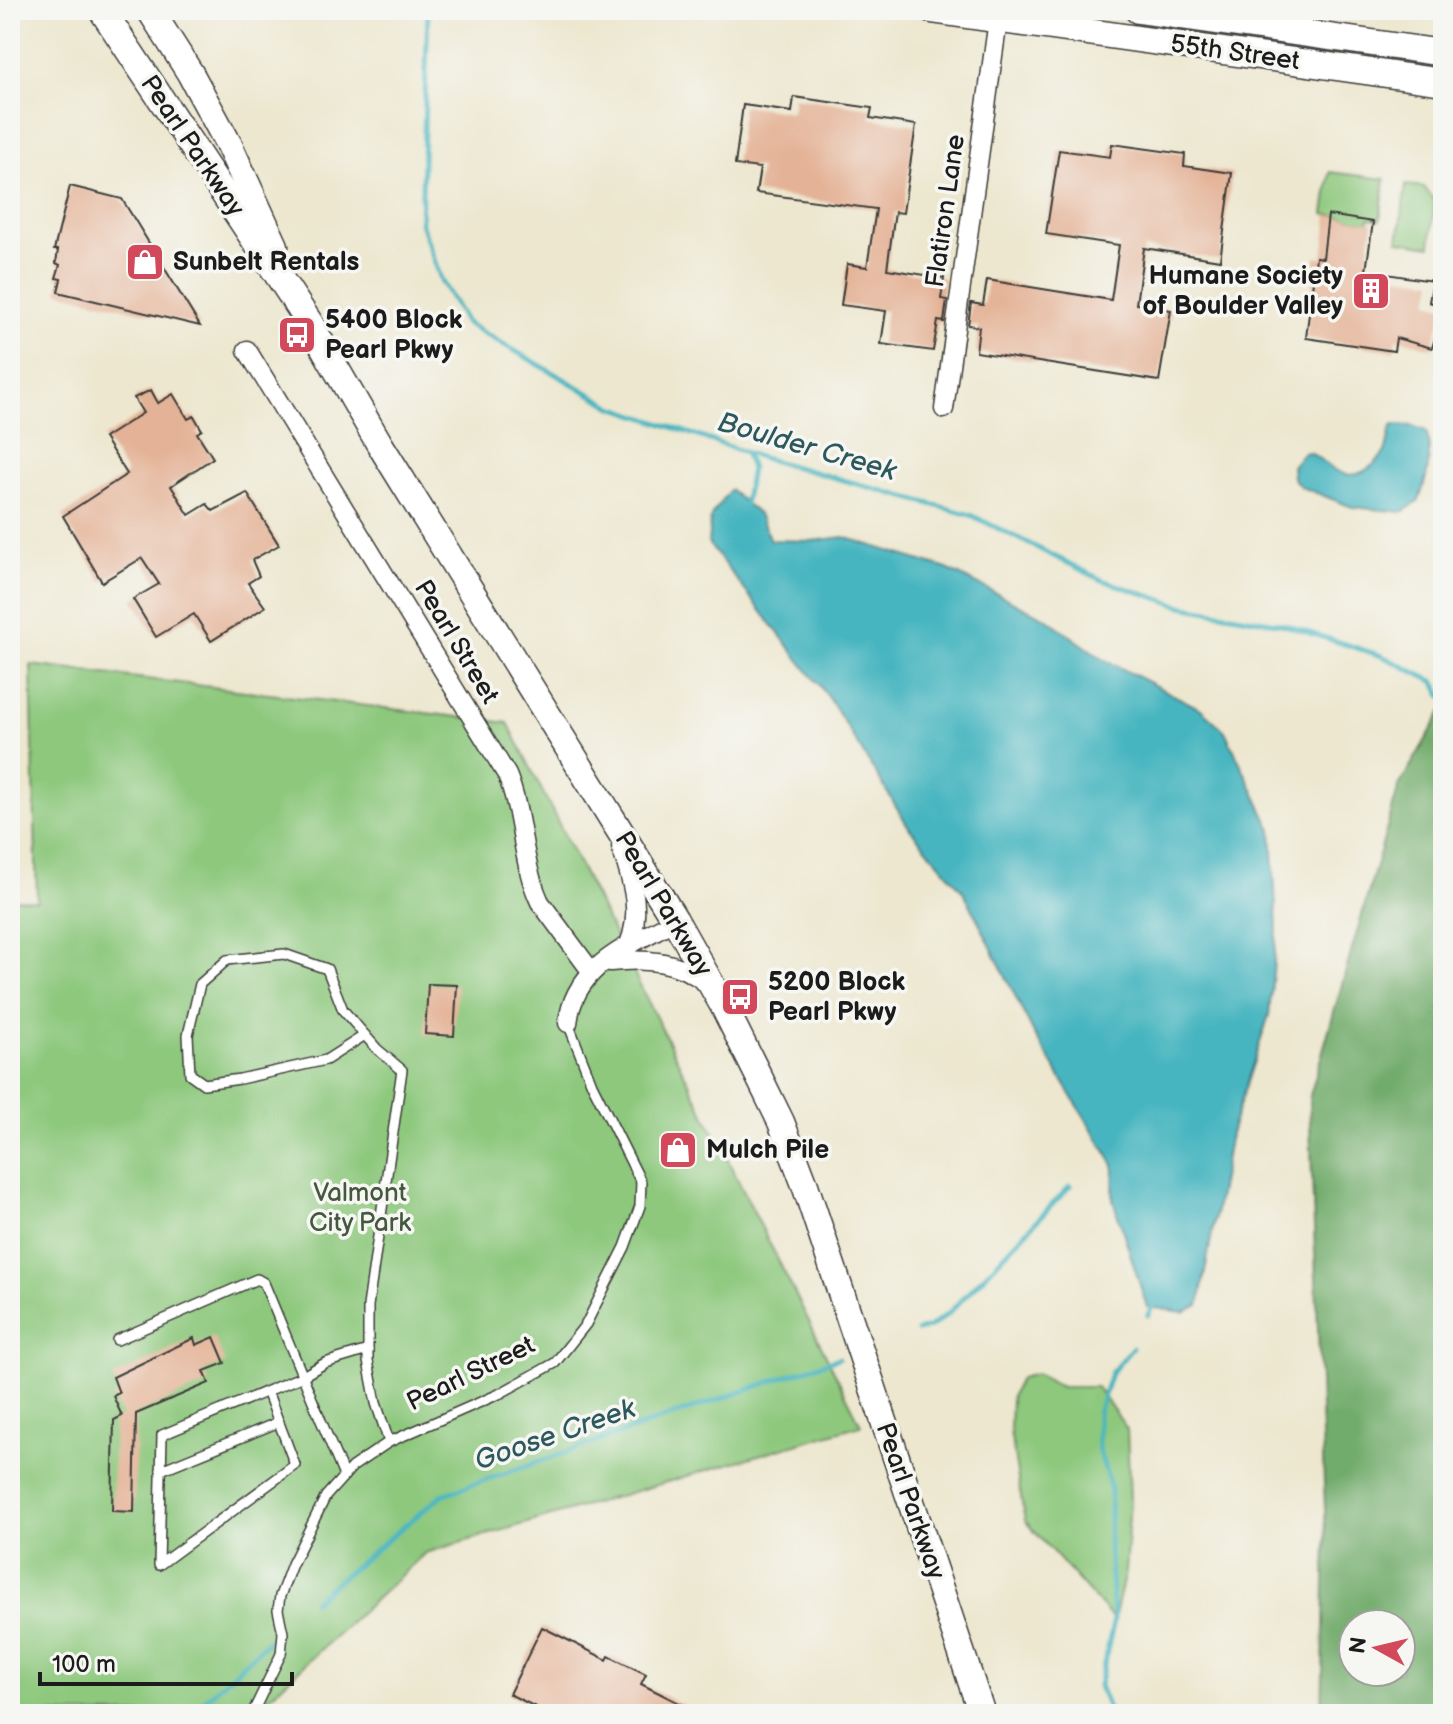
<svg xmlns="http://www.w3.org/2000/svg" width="1453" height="1724" font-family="'Balsamiq Sans',sans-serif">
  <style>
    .green { fill: #8dc87d; stroke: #54724c; stroke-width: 2 }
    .forest { fill: #72ac6c; stroke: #476444; stroke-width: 2; fill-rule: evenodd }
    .water { fill: #47b5c0; stroke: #32686e; stroke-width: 2 }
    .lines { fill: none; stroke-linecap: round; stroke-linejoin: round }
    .stream { stroke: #47b5c0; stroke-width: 5 }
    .building { fill: #e4b296 }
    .lane-casing { stroke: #3b3a37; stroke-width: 12 }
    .street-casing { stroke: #3b3a37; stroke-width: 21 }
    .secondary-casing { stroke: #3b3a37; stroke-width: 29 }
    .lane { stroke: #fff; stroke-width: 9 }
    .street { stroke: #fff; stroke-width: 18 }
    .secondary { stroke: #fff; stroke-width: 26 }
    .labels { text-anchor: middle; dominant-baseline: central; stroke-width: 7; stroke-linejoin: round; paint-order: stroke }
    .street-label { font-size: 26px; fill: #1c1c1c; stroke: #f6f6f2 }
    .poi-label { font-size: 26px; font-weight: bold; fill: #1c1c1c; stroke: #f6f6f2; text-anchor: start }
    .park-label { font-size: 26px; fill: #44583e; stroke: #f6f6f2 }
    .water-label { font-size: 28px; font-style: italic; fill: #2d595e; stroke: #f6f6f2 }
  </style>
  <rect width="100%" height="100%" fill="#f6f6f2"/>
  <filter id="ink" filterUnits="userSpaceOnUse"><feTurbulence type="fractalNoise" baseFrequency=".0125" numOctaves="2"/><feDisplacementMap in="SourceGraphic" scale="16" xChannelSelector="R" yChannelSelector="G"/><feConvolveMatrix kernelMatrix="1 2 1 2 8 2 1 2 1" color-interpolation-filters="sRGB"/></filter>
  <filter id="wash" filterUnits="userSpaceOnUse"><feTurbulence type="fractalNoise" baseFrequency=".006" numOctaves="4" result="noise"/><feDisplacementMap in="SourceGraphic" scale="32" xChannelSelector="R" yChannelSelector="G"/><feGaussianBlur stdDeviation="1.8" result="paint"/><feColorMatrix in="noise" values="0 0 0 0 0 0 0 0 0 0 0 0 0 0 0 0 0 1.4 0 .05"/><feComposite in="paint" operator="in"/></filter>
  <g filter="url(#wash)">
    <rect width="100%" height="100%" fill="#ede7cf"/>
    <!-- green -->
    <g class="green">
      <path d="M1330,172l55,7 -5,41 -11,-2 -1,4 -44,-8z"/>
      <path d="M1406,185l18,2 11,14 -5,45 -32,-5z"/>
      <path d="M31,665l477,58 353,702 -436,128 -174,161h-241v-816l27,3z"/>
      <path d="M1036,1374l25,13h36l30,42 3,72 -5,71 -11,48 -89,-99 -15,-90 1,-34 9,-19z"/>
    </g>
    <!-- forest -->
    <path class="forest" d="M1443,710v1004h-121l4,-178 -17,-437 90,-313zM1353,1624h48v48h-48z"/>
    <!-- water -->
    <g class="water">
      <path d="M1393,425l20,1 13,5c7,23 1,49 -8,71l-16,10 -50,-5 -51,-20 -8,-9 -1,-12 11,-13 7,-1c21,15 37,35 63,13 5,-5 10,-9 13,-15 3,-9 2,-18 7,-25z"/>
      <path d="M730,490l30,26 10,24 41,1 33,-4 103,32 99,49 57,41 98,50 24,22 47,99 5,100 -8,85 -39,119 -31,171 -15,7 -37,-5 -34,-107 1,-35 -80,-131 -70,-142 -54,-63 -81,-131 -121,-155 3,-27z"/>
    </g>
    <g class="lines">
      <!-- stream -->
      <g class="stream">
        <path d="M428,10l-7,213 21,59 24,41 147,84 146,50 212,58 131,65 79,26 101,18 100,32 53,26 8,15"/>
        <path d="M743,510l8,-41 -6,-17"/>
        <path d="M1148,1315l6,-13"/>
        <path d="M918,1331l12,-4 19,-14 121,-127"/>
        <path d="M313,1601l129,-106 397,-137"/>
        <path d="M190,1714l78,-73"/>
        <path d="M1110,1714l-11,-28 15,-66 -5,-75 2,-56 -13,-42v-34l13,-40 21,-25"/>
      </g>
    </g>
    <g id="blocks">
      <!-- building -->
      <g class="building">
        <path d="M794,97l78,11 -2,10 46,7 -13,88 -8,-1 -8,57 57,9 -3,21 6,1 -3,22 -6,-1 -5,30 -52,-7 5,-33 -45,-6 6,-41 20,3 9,-58 -120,-16 4,-25 -25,-3 8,-60 49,7z"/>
        <path d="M1112,144l73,10 -1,12 48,7 -12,87 -76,-12 -8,56 35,6 -12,71 -183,-29 3,-25 -11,-2 3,-22 12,2 4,-25 124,20 8,-55 -73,-11 13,-84 51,7z"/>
        <path d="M70,186l52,13 78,127 -142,-34 3,-13 -5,-1 4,-13 -4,-2 2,-13h-4z"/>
        <path d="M1328,215l45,7 -7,49 67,10 -4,21 14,4v6l-11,36 -36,-10 -2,13 -88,-13 10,-81 7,1z"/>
        <path d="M151,390l7,13 15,-9 15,25 6,-3 8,14 -5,3 16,25 -42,28 18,29 18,-11 6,7 34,-18 32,52 -27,15 7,16 -11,7 17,24 -54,34 -17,-27 -38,23 -23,-38 26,-15 -17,-26 -40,24 -39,-66 64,-42 -23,-36 39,-25 -9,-15z"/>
        <path d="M428,984l29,1 -3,51 -29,-2z"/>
        <path d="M214,1337l11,26 -21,8 5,12 -73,31 -2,98 -22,-1 2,-91 8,-4 -9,-20 6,-3 -6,-16 81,-39 2,7z"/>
        <path d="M542,1627l65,33 2,-4 37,18 -5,10 60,30h-151l-41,-20z"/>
      </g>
    </g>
  </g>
  <g filter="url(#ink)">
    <use href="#blocks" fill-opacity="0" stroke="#3b3a37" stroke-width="2"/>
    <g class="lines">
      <!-- lane casing -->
      <g class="lane-casing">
        <g id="lane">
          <path d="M365,1035l-39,25 -86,19 -36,5 -14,-10 -2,-39 12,-51 27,-24 57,-6 43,15 16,41 34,39 25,21 -34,236v55l8,42 13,39"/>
          <path d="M117,1340l140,-61 7,4 80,193"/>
          <path d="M267,1391l28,74 -136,100 3,-130 141,-59 22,-13 43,-13"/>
          <path d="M161,1470l118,-48"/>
          <path d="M252,1714l29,-60 2,-21 -5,-23 2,-14 12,-32 34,-68 26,-29 37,-25 110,-48 56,-31 31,-39 39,-77 15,-41 1,-24 -49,-98 -24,-61"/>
        </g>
      </g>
      <!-- street casing -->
      <g class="street-casing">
        <g id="street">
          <path d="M247,350l260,425c17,42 14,87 33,127l51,69"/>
          <path d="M944,409l54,-389"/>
          <path d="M621,847c11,35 22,65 7,100"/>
          <path d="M610,962c34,-4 69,-2 96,21"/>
          <path d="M568,1023c6,-58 62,-77 107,-103"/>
        </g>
      </g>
      <!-- secondary casing -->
      <g class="secondary-casing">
        <g id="secondary">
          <path d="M102,10l207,312 70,121 296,477 49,87 35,70 22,45 23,60 178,532"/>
          <path d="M150,10l40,63 39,72 46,101"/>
          <path d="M931,10l512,72"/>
          <path d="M1138,10l305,43"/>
        </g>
      </g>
      <!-- lane -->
      <use href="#lane" class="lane"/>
      <!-- street -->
      <use href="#street" class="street"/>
      <!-- secondary -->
      <use href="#secondary" class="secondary"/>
    </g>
  </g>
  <!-- icons -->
  <defs>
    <g id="shop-square" transform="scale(2)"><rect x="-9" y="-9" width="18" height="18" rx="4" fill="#d1495b" stroke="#f6f6f2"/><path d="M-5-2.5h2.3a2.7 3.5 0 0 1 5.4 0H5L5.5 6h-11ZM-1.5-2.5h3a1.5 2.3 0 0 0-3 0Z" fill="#fff"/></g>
    <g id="building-square" transform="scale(2)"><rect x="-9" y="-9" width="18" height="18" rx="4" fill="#d1495b" stroke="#f6f6f2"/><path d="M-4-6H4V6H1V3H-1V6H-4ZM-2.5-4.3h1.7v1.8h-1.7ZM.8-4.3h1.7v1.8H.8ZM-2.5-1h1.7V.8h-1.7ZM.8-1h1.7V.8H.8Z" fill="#fff"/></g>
    <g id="bus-square" transform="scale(2)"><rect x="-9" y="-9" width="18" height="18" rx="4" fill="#d1495b" stroke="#f6f6f2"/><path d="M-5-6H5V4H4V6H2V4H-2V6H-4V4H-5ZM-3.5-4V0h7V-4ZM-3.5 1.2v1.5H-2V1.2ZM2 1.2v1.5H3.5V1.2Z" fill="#fff"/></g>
  </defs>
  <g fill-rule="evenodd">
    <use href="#shop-square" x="145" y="262"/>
    <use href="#building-square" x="1371" y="291"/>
    <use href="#bus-square" x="297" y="335"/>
    <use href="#bus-square" x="740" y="997"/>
    <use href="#shop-square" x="678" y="1150"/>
  </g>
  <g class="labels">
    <!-- street labels -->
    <g class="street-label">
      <text transform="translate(1235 53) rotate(8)">55th Street</text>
      <text transform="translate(192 146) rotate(56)">Pearl Parkway</text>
      <text transform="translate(946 211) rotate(-82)">Flatiron Lane</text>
      <text transform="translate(456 642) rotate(59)">Pearl Street</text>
      <text transform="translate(663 904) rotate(59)">Pearl Parkway</text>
      <text transform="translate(471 1374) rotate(-26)">Pearl Street</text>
      <text transform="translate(910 1501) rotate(71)">Pearl Parkway</text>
    </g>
    <!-- poi labels -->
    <g class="poi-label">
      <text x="173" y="262">Sunbelt Rentals</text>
      <text x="1343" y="276" text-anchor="end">Humane Society<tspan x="1343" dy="30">of Boulder Valley</tspan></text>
      <text x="325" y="320">5400 Block<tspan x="325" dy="30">Pearl Pkwy</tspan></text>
      <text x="768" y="982">5200 Block<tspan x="768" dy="30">Pearl Pkwy</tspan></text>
      <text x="706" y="1150">Mulch Pile</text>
    </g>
    <!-- park labels -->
    <g class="park-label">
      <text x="360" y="1193">Valmont<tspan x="360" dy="30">City Park</tspan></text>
    </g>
    <!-- water labels -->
    <g class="water-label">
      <text transform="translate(807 447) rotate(16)">Boulder Creek</text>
      <text transform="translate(555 1435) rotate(-19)">Goose Creek</text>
    </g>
  </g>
  <!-- margin -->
  <rect width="1453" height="1724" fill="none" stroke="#f6f6f2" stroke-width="40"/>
  <!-- north arrow -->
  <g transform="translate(1377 1648) rotate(278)"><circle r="38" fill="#f6f6f2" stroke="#9f9f9c" stroke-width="2"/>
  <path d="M0-6L14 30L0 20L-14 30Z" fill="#d1495b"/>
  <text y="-12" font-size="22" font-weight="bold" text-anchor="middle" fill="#1c1c1c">N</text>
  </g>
  <!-- scale -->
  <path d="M40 1672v12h252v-12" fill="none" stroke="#1c1c1c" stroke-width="4"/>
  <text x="52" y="1672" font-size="24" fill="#1c1c1c" stroke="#f6f6f2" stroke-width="6" paint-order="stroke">100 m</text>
</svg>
